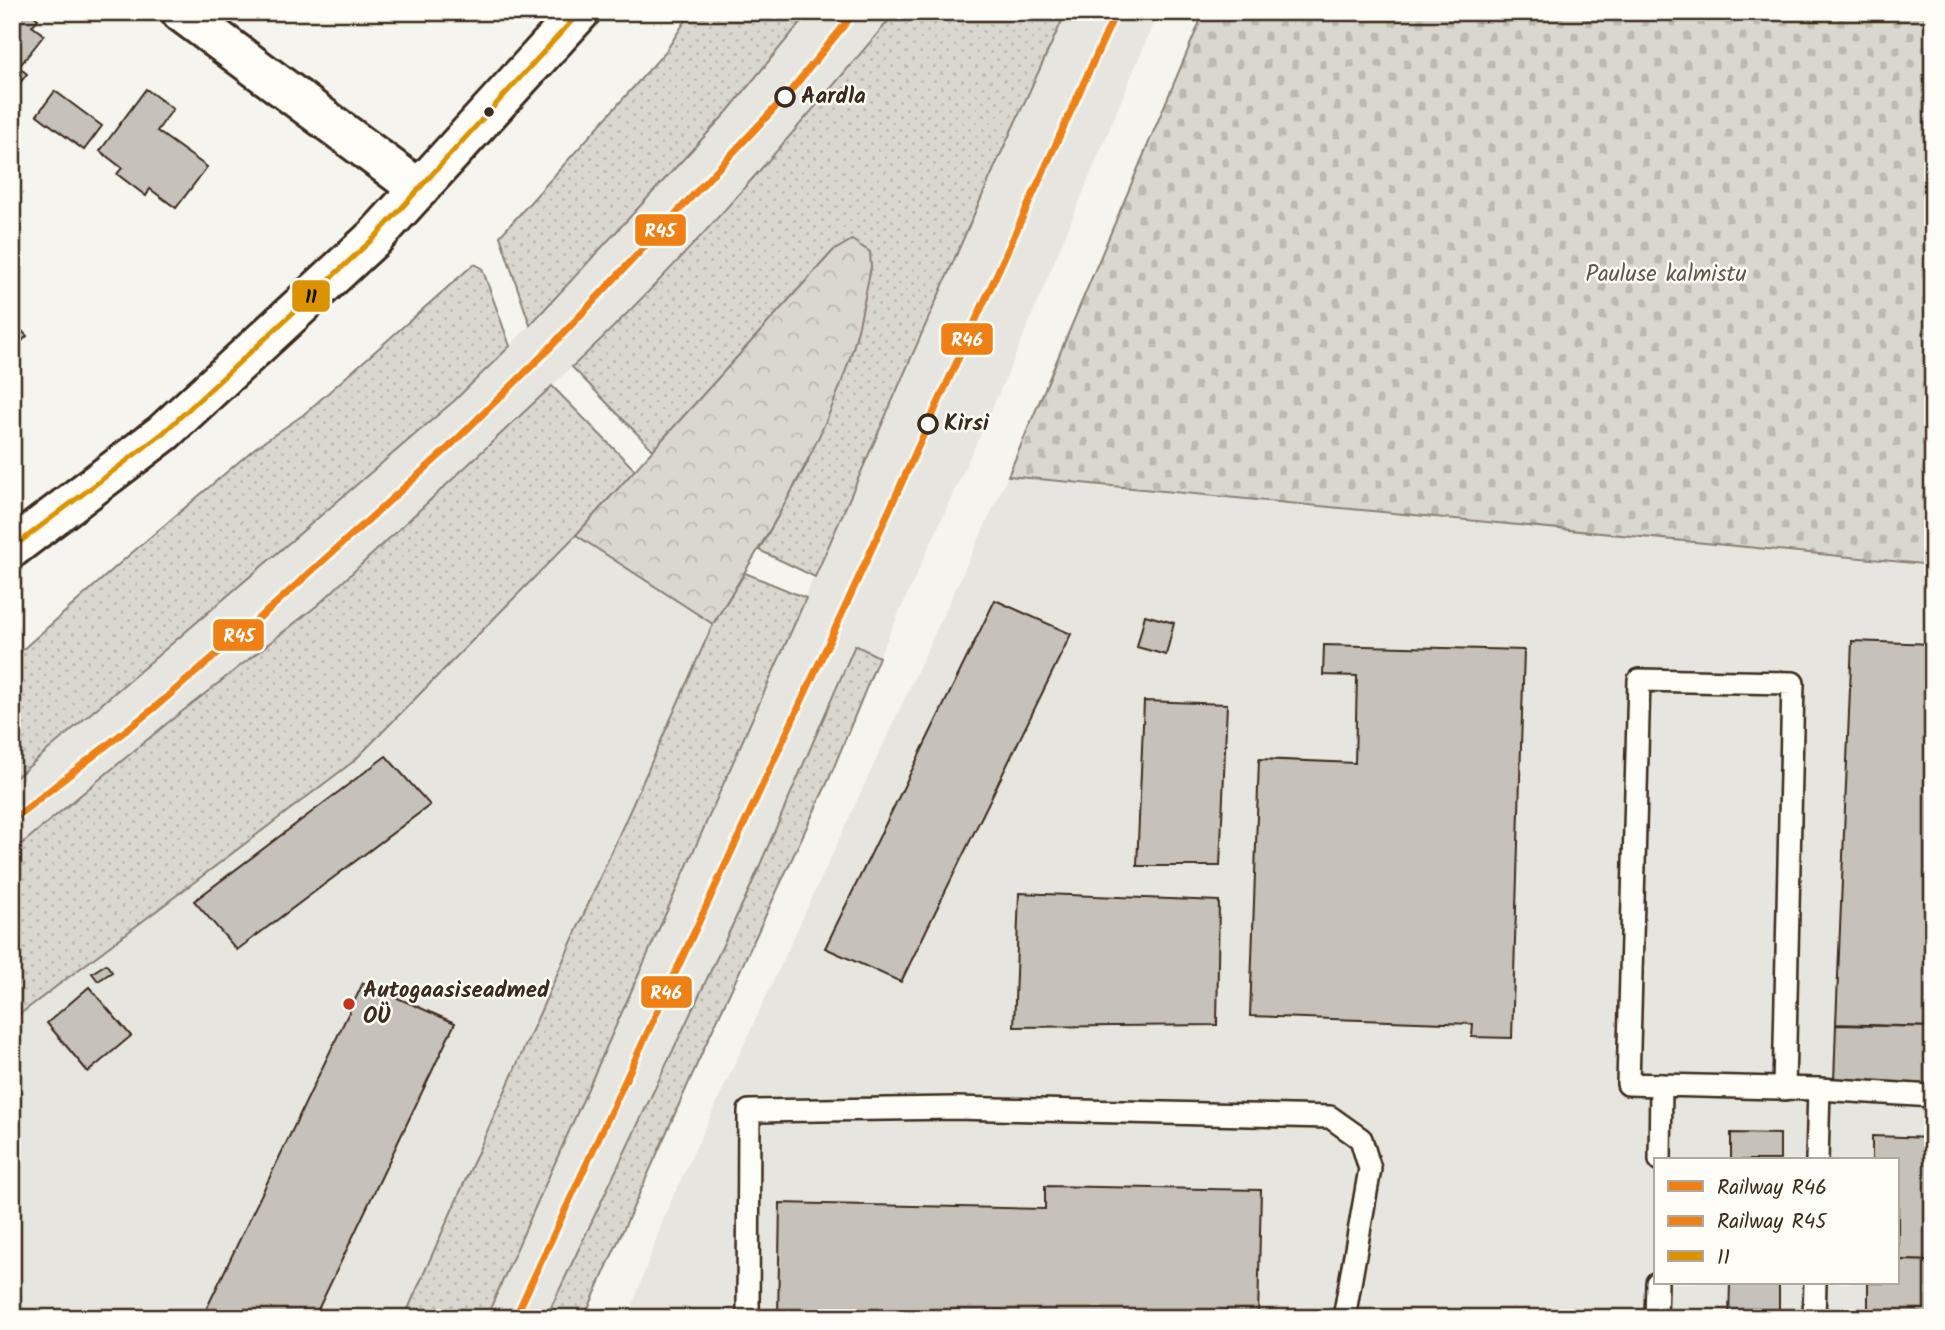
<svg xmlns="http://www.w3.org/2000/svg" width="1945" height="1330" font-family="Kalam,sans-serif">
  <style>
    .built { fill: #e7e5df; fill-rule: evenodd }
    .grass { fill: url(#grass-dots); stroke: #8a8077; stroke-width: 2 }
    .forest { fill: url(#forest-crowns); stroke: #8a8077; stroke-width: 2 }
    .cemetery { fill: url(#cemetery-stones); stroke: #8a8077; stroke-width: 2 }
    .building { fill: #c7c1bb; stroke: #3b2a1e; stroke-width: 2 }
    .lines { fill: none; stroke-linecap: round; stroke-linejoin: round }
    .service-casing { stroke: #3b2a1e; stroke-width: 26 }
    .minor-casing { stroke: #3b2a1e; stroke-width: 44 }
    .service { stroke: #fdfcf7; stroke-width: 21 }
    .minor { stroke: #fdfcf7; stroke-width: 38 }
    .bus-1-casing { stroke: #fdfcf7; stroke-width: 10 }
    .bus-1 { stroke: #db9304; stroke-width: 5 }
    .rail-1-casing { stroke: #fdfcf7; stroke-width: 12 }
    .rail-2-casing { stroke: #fdfcf7; stroke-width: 12 }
    .rail-1 { stroke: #ef8016; stroke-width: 7 }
    .rail-2 { stroke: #ef8016; stroke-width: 7 }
    .stop-dot { fill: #fdfcf7; stroke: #3b2a1e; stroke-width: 3.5 }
    .bus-dot { fill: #3b2a1e; stroke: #fdfcf7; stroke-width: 2.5 }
    .poi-dot { fill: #c8321e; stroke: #fdfcf7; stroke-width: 2.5 }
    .labels { text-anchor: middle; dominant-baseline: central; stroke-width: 5; stroke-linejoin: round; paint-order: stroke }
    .stop-label { font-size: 23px; font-weight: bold; fill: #3b2a1e; stroke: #fdfcf7; text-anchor: start }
    .park-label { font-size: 23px; fill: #63554a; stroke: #fdfcf7 }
    .poi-label { font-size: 23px; font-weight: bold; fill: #3b2a1e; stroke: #fdfcf7; text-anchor: start }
    .line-badge { stroke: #fdfcf7; stroke-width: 2.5 }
    .badge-label { font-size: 19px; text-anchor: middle; font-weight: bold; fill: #fff }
    .pale-badge-label { font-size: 19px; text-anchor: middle; font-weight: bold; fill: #111 }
  </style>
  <defs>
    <pattern id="grass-dots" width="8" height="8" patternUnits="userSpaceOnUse" patternTransform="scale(1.75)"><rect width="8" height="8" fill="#dad6d0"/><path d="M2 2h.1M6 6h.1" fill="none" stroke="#bcb8b2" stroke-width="1.8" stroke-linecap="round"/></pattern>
    <pattern id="forest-crowns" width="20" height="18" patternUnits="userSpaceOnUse" patternTransform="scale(1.75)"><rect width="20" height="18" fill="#dad6d0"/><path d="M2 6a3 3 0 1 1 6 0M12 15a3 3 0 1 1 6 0" fill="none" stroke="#bcb8b2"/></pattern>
    <pattern id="cemetery-stones" width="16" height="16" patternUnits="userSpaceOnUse" patternTransform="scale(1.75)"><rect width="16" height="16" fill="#dad6d0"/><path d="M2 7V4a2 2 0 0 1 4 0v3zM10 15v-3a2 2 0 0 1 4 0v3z" fill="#bcb8b2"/></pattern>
  </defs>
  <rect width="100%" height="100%" fill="#f5f4ee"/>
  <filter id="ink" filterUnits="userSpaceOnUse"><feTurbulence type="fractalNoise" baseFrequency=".0143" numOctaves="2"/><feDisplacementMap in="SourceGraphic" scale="14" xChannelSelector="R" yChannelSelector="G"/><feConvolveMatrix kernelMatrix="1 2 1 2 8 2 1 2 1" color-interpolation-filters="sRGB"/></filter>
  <g filter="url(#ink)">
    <!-- built -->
    <g class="built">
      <path d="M809,12h87l-135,158 -152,162 -290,272 -154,121 -153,127v-71l442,-380 56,-55 217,-234z"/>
      <path d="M1066,12h92l-150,361 -129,284 -24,-12 -105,243 -204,430h-60l511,-1156z"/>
      <path d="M1008,476l925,89v753h-1305l38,-106zM1656,1160h242v123h-242z"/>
      <path d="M576,535l137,89 -309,694h-392v-298l342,-259z"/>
    </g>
    <!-- grass -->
    <g class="grass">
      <path d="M691,12h118l-82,100 -197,213 -30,-89 166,-185z"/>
      <path d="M896,12h170l-69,150 -182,415 -56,-27 49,-88 25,-211 -180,199 -81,-83c117,-110 220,-233 324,-355z"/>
      <path d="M474,264l8,4 28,78 -56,55 -442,380v-122l115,-102 128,-109 48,-33z"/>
      <path d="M552,386l83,84 -59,65 -222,226 -342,259v-168l153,-127 154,-121z"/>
      <path d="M745,573l61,25 -320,720h-82l309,-694z"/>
      <path d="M855,645l24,12 -50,122 -124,267 -121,272h-38l204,-430z"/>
    </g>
    <!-- forest -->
    <path class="forest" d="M852,240l18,12 1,15c-6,29 -11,60 -20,88 -31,97 -85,183 -138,269l-137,-89 257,-284z"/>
    <!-- cemetery -->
    <path class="cemetery" d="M1204,12h729v553l-925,-89z"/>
    <!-- building -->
    <g class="building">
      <path d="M12,12h18l8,7 -6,7 12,9 -25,32 8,7 -9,11 -6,-5z"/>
      <path d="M146,89l27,20 -16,22 50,36 -31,41 -26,-19 -4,7 -29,-22 5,-6 -22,-17z"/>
      <path d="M55,91l47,35 -18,24 -47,-35z"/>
      <path d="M12,321l15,15 -15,15z"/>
      <path d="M995,600l76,34 -170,348 -76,-34z"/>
      <path d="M1145,615l29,8 -8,32 -29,-8z"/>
      <path d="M1852,641l81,3v383l-97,-3z"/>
      <path d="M1324,645l200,5 -12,388 -40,-1 1,-13 -223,-8 9,-257 96,4 2,-87 -34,-1z"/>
      <path d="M1144,701l83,3 -7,162h-83z"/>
      <path d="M386,756l44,49 -193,145 -43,-49z"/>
      <path d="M1019,893l200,8 -2,124 -203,2z"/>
      <path d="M106,964l6,8 -14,9 -6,-8z"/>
      <path d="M363,983l92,40 -141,295h-112z"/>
      <path d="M89,987l42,49 -43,36 -41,-49z"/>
      <path d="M1836,1025l97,2v57l-99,-2z"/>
      <path d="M1731,1133l49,1v26h-49z"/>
      <path d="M1872,1136l61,2v123l-35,-1v-100h-26z"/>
      <path d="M1045,1186l216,4 -3,128h-480l2,-115 265,6z"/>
      <path d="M1898,1260l35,1v57h-14v-3l-51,-2v-30h30z"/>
      <path d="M1730,1283h49v35h-50z"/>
      <path d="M1868,1313l51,2v3h-51z"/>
    </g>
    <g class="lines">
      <!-- service casing -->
      <g class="service-casing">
        <g id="service">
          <path d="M1661,1085l-33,-1 11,-404 154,3 -9,406"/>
          <path d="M1660,1160l1,-75 158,4 114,7"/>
          <path d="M1817,1160l2,-71"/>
          <path d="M748,1318l1,-207 205,-3 376,9 31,22 9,30 -26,149"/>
          <path d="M1656,1318l1,-35"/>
          <path d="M1814,1318l1,-35"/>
        </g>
      </g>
      <!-- minor casing -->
      <g class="minor-casing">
        <g id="minor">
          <path d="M181,12l238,177"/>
          <path d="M12,548l151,-115 212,-196 205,-225"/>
        </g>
      </g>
      <!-- service -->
      <use href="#service" class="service"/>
      <!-- minor -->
      <use href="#minor" class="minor"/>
      <!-- bus-1 casing -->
      <g class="bus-1-casing">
        <path id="bus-1" d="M12,548l151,-115 212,-196 205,-225"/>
      </g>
      <!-- bus-1 -->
      <use href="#bus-1" class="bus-1"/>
      <!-- rail-1 casing -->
      <g class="rail-1-casing">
        <path id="rail-1" d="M515,1318l332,-715 269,-591"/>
      </g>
      <!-- rail-2 casing -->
      <g class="rail-2-casing">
        <path id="rail-2" d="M12,820l141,-111 121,-104 174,-157 96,-94 244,-260 67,-82"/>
      </g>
      <!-- rail-1 -->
      <use href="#rail-1" class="rail-1"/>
      <!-- rail-2 -->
      <use href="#rail-2" class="rail-2"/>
    </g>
  </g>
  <!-- markers -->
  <g class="stop-dot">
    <circle cx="785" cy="97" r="9"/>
    <circle cx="928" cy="424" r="9"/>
  </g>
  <circle class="bus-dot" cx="489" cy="112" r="6"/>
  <circle class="poi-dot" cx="349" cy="1004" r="7"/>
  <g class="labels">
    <!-- stop labels -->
    <g class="stop-label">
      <text x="801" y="97">Aardla</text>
      <text x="944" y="424">Kirsi</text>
    </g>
    <!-- park labels -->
    <g class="park-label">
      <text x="1666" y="275">Pauluse kalmistu</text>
    </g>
    <!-- poi labels -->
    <g class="poi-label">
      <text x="363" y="991">Autogaasiseadmed<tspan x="363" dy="26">OÜ</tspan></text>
    </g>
  </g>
  <g class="line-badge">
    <rect x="634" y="213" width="53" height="34" rx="7" fill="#ef8016"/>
    <rect x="291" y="279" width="40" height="34" rx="7" fill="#db9304"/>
    <rect x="940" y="322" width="54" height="34" rx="7" fill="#ef8016"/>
    <rect x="212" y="618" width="53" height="34" rx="7" fill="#ef8016"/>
    <rect x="640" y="975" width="53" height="34" rx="7" fill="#ef8016"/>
  </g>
  <g class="badge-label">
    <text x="660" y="237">R45</text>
    <text x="967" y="346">R46</text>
    <text x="239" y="642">R45</text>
    <text x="666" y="999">R46</text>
  </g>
  <g class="pale-badge-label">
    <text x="311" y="303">11</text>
  </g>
  <!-- margin -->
  <rect width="1945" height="1330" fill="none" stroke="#fdfcf7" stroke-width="42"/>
  <rect x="21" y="21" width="1903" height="1288" fill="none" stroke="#3b2a1e" stroke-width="2.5" filter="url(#ink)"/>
  <!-- legend -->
  <rect x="1654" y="1158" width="245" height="126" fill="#fdfcf7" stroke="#afa8a0" stroke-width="2"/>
  <rect x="1668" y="1181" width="35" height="10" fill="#ef8016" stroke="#afa8a0" stroke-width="2"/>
  <text x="1717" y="1194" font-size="21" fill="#3b2a1e">Railway R46</text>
  <rect x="1668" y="1216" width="35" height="10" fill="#ef8016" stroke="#afa8a0" stroke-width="2"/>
  <text x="1717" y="1228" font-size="21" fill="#3b2a1e">Railway R45</text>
  <rect x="1668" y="1251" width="35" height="10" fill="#db9304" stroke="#afa8a0" stroke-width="2"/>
  <text x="1717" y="1264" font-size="21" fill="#3b2a1e">11</text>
</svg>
